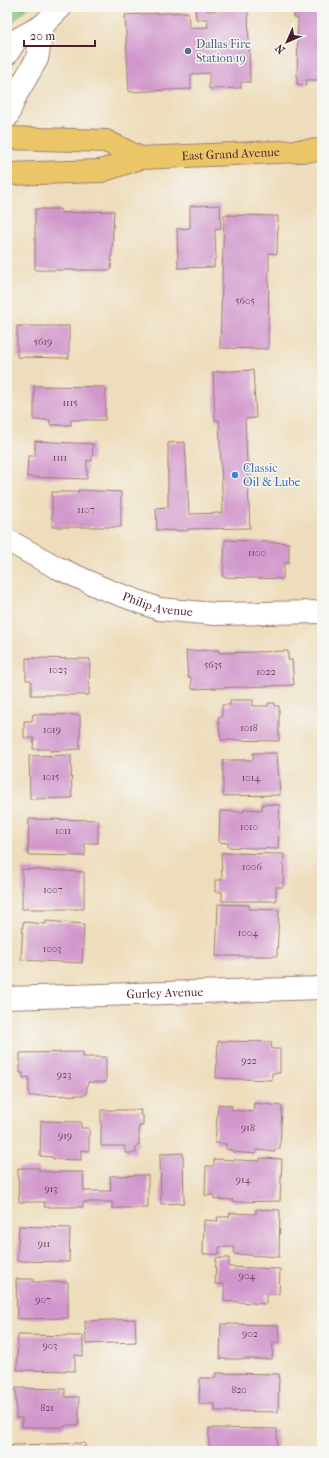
<svg xmlns="http://www.w3.org/2000/svg" width="329" height="1458" font-family="'IM FELL French Canon',serif">
  <style>
    .green { fill: #85c780; stroke: #687356 }
    .building { fill: #d197cc }
    .lines { fill: none; stroke-linecap: round; stroke-linejoin: round }
    .minor-casing { stroke: #9c7e73; stroke-width: 24 }
    .major-casing { stroke: #9c7e73; stroke-width: 24 }
    .minor { stroke: #fff; stroke-width: 22 }
    .major { stroke: #ebc669; stroke-width: 22 }
    .service-dot { fill: #5c6f8a; stroke: #f6f6f2; stroke-width: 1.5 }
    .shop-dot { fill: #3f7fe0; stroke: #f6f6f2; stroke-width: 1.5 }
    .labels { text-anchor: middle; dominant-baseline: central; stroke-width: 3; stroke-linejoin: round; paint-order: stroke }
    .number-label { font-size: 10px; fill: #6c3d53 }
    .service-label { font-size: 12px; fill: #4e5e75; stroke: #f6f6f2; text-anchor: start }
    .street-label { font-size: 12px; fill: #4a1f2b; stroke: #f6f6f2 }
    .shop-label { font-size: 12px; fill: #366cbe; stroke: #f6f6f2; text-anchor: start }
  </style>
  <rect width="100%" height="100%" fill="#f6f6f2"/>
  <filter id="ink" filterUnits="userSpaceOnUse"><feTurbulence type="fractalNoise" baseFrequency=".025" numOctaves="2"/><feDisplacementMap in="SourceGraphic" scale="8" xChannelSelector="R" yChannelSelector="G"/><feConvolveMatrix kernelMatrix="1 2 1 2 8 2 1 2 1" color-interpolation-filters="sRGB"/></filter>
  <filter id="wash" filterUnits="userSpaceOnUse"><feTurbulence type="fractalNoise" baseFrequency=".012" numOctaves="4" result="noise"/><feDisplacementMap in="SourceGraphic" scale="16" xChannelSelector="R" yChannelSelector="G"/><feGaussianBlur stdDeviation="0.9" result="paint"/><feColorMatrix in="noise" values="0 0 0 0 0 0 0 0 0 0 0 0 0 0 0 0 0 1.4 0 .05"/><feComposite in="paint" operator="in"/></filter>
  <g filter="url(#wash)">
    <rect width="100%" height="100%" fill="#edb"/>
    <!-- green -->
    <path class="green" d="M7,7h21l-21,20z"/>
    <g id="blocks">
      <!-- building -->
      <g class="building">
        <path d="M294,7h28v73h-16v6l-9,-2 1,-66h-4z"/>
        <path d="M195,8h12v3l41,-2 2,73h-9v6l-32,1v-16l-18,1v15l-62,3 -4,-77 63,-3 1,16 19,-1 -1,-8h-11z"/>
        <path d="M220,205l1,24 -6,1 1,29h-2v8l-36,1 -1,-39 13,-1v-22z"/>
        <path d="M35,209h25l1,4 53,-2 -3,59h-76z"/>
        <path d="M224,215l54,1 -1,38 -8,-1 -1,96 -48,-1z"/>
        <path d="M17,326h52v32l-52,-1z"/>
        <path d="M253,370l3,48 -11,1 5,109 -62,1v2l-31,-1 -1,-22 12,-1v-64l17,-1 4,72 34,-1 -4,-93h-4l-2,-48z"/>
        <path d="M34,386l72,1 -1,33h-34v5h-21v-5h-16z"/>
        <path d="M35,441l58,3 -1,17 -5,-1v19l-60,-2 1,-21h7z"/>
        <path d="M78,490l43,2v35h-69v-35h26z"/>
        <path d="M225,540l64,3v20h-5l-1,16 -60,-2z"/>
        <path d="M219,650v3l69,-2v9h4l2,25 -102,4 -1,-12 -3,1 -2,-27z"/>
        <path d="M26,658l64,1 -1,36h-58v-15h-5z"/>
        <path d="M230,700h23v6h15v-3h7v3h4v35l-58,-1 -3,-23h4v-12h8z"/>
        <path d="M33,714l47,1v34l-30,2v-2h-17l1,-11h-10v-17h8z"/>
        <path d="M253,753h24l3,42 -57,1v-36h30z"/>
        <path d="M71,755l1,43 -42,1 -1,-43z"/>
        <path d="M262,804l18,1 -2,44 -50,-2v-4l-9,-1 1,-31 24,1v-3l18,1z"/>
        <path d="M29,819l69,1v23h-13v13l-57,-1z"/>
        <path d="M221,853l63,1 -1,33h-7v14h-54v-9h-7v-12h7z"/>
        <path d="M22,869l62,3v37h-62z"/>
        <path d="M218,904l31,1v4l30,1 -2,46h-61z"/>
        <path d="M46,921l38,3 -2,39 -61,-3 2,-38 23,2z"/>
        <path d="M218,1041l53,1 1,7h8v24h-8v7l-56,-2z"/>
        <path d="M83,1052v5h23v25h-18l-2,13 -57,1v-19l-6,1v-5h-3v-20z"/>
        <path d="M254,1103l28,3 -2,43h-5v3l-19,-2v4l-23,-2v-2l-7,-1v-5l-11,-1 3,-39 14,2 -1,4 22,2z"/>
        <path d="M101,1110h40l-1,5h3v11h-4v20h-3v7h-11v-7h-24z"/>
        <path d="M41,1121l40,1v6h8v23l-8,-1v10l-28,-1v-2l-13,-1z"/>
        <path d="M183,1153l1,50 -23,1 -1,-50z"/>
        <path d="M260,1158l22,1 -2,42 -47,1v-2l-19,-1v-4h-9l1,-29h8v-7l46,2z"/>
        <path d="M18,1168h21v3l14,1h30l1,19h27l-1,-15 38,-1v33h-36v-6h-29v5h-39l1,-5h-26z"/>
        <path d="M256,1209l24,1 -1,47 -45,-3v-7h-15v7h-16l1,-34 14,1 -1,-4h12l1,-4 26,1z"/>
        <path d="M19,1226l51,2 -1,34 -52,-1z"/>
        <path d="M216,1258h13v9l51,2 -1,25h-13v10l-42,-3v-17h-9z"/>
        <path d="M16,1279h17v3h35v36l-51,1z"/>
        <path d="M135,1319l1,23 -50,2 -1,-23z"/>
        <path d="M221,1324l57,1 1,18h-6l-1,16h-52z"/>
        <path d="M18,1335l65,1v20l-8,-1v16l-58,-1z"/>
        <path d="M216,1373l63,1 -1,38 -63,-1v-7h-16l1,-26h15z"/>
        <path d="M16,1388l49,1v8h14v28h-14v2h-43v-9h-6z"/>
        <path d="M209,1428l68,1v22h-68z"/>
        <path d="M85,1443v8h-73v-6z"/>
      </g>
    </g>
  </g>
  <g filter="url(#ink)">
    <use href="#blocks" fill-opacity="0" stroke="#9c7e73" stroke-width="1"/>
    <g class="lines">
      <!-- minor casing -->
      <g class="minor-casing">
        <g id="minor">
          <path d="M7,54l9,-14 27,-15 18,-18"/>
          <path d="M7,117l9,-22 21,-36 6,-34"/>
          <path id="s1" d="M7,540l49,27 46,21 57,21 56,5 107,-2"/>
          <path id="s2" d="M7,998l315,-10"/>
        </g>
      </g>
      <!-- major casing -->
      <g class="major-casing">
        <g id="major">
          <path d="M7,138l99,3 34,17"/>
          <path id="s3" d="M7,174l94,-3 39,-13 182,-8"/>
        </g>
      </g>
      <!-- minor -->
      <use href="#minor" class="minor"/>
      <!-- major -->
      <use href="#major" class="major"/>
    </g>
  </g>
  <!-- markers -->
  <circle class="service-dot" cx="188" cy="51" r="4"/>
  <circle class="shop-dot" cx="235" cy="475" r="4"/>
  <g class="labels">
    <!-- number labels -->
    <g class="number-label">
      <text x="245" y="301">5605</text>
      <text x="43" y="342">5619</text>
      <text x="70" y="403">1115</text>
      <text x="60" y="458">1111</text>
      <text x="86" y="510">1107</text>
      <text x="257" y="553">1100</text>
      <text x="213" y="665">5635</text>
      <text x="58" y="670">1023</text>
      <text x="266" y="672">1022</text>
      <text x="249" y="728">1018</text>
      <text x="52" y="730">1019</text>
      <text x="51" y="777">1015</text>
      <text x="251" y="778">1014</text>
      <text x="249" y="827">1010</text>
      <text x="63" y="831">1011</text>
      <text x="252" y="867">1006</text>
      <text x="53" y="890">1007</text>
      <text x="248" y="933">1004</text>
      <text x="52" y="949">1003</text>
      <text x="249" y="1061">922</text>
      <text x="64" y="1075">923</text>
      <text x="248" y="1128">918</text>
      <text x="65" y="1136">919</text>
      <text x="243" y="1180">914</text>
      <text x="51" y="1189">913</text>
      <text x="44" y="1244">911</text>
      <text x="247" y="1276">904</text>
      <text x="43" y="1300">907</text>
      <text x="250" y="1334">902</text>
      <text x="50" y="1346">903</text>
      <text x="239" y="1390">820</text>
      <text x="47" y="1408">821</text>
    </g>
    <!-- service labels -->
    <g class="service-label">
      <text x="196" y="44">Dallas Fire<tspan x="196" dy="14">Station 19</tspan></text>
    </g>
    <!-- street labels -->
    <g class="street-label">
      <text stroke="none"><textPath href="#s3" startOffset="226">East Grand Avenue</textPath></text>
      <text stroke="none"><textPath href="#s1" startOffset="165">Philip Avenue</textPath></text>
      <text stroke="none"><textPath href="#s2" startOffset="158">Gurley Avenue</textPath></text>
    </g>
    <!-- shop labels -->
    <g class="shop-label">
      <text x="243" y="468">Classic<tspan x="243" dy="14">Oil &amp; Lube</tspan></text>
    </g>
  </g>
  <!-- margin -->
  <rect width="329" height="1458" fill="none" stroke="#f6f6f2" stroke-width="24"/>
  <!-- north arrow -->
  <g transform="translate(287 42) rotate(225)" stroke="#f6f6f2" stroke-width="3" paint-order="stroke">
  <path d="M0-3L7 15L0 10L-7 15Z" fill="#4a1f2b"/>
  <text y="-6" font-size="11" font-weight="bold" text-anchor="middle" fill="#4a1f2b">N</text>
  </g>
  <!-- scale -->
  <path d="M24 40v6h71v-6" fill="none" stroke="#4a1f2b" stroke-width="2"/>
  <text x="30" y="40" font-size="12" fill="#4a1f2b" stroke="#f6f6f2" stroke-width="3" paint-order="stroke">20 m</text>
</svg>
